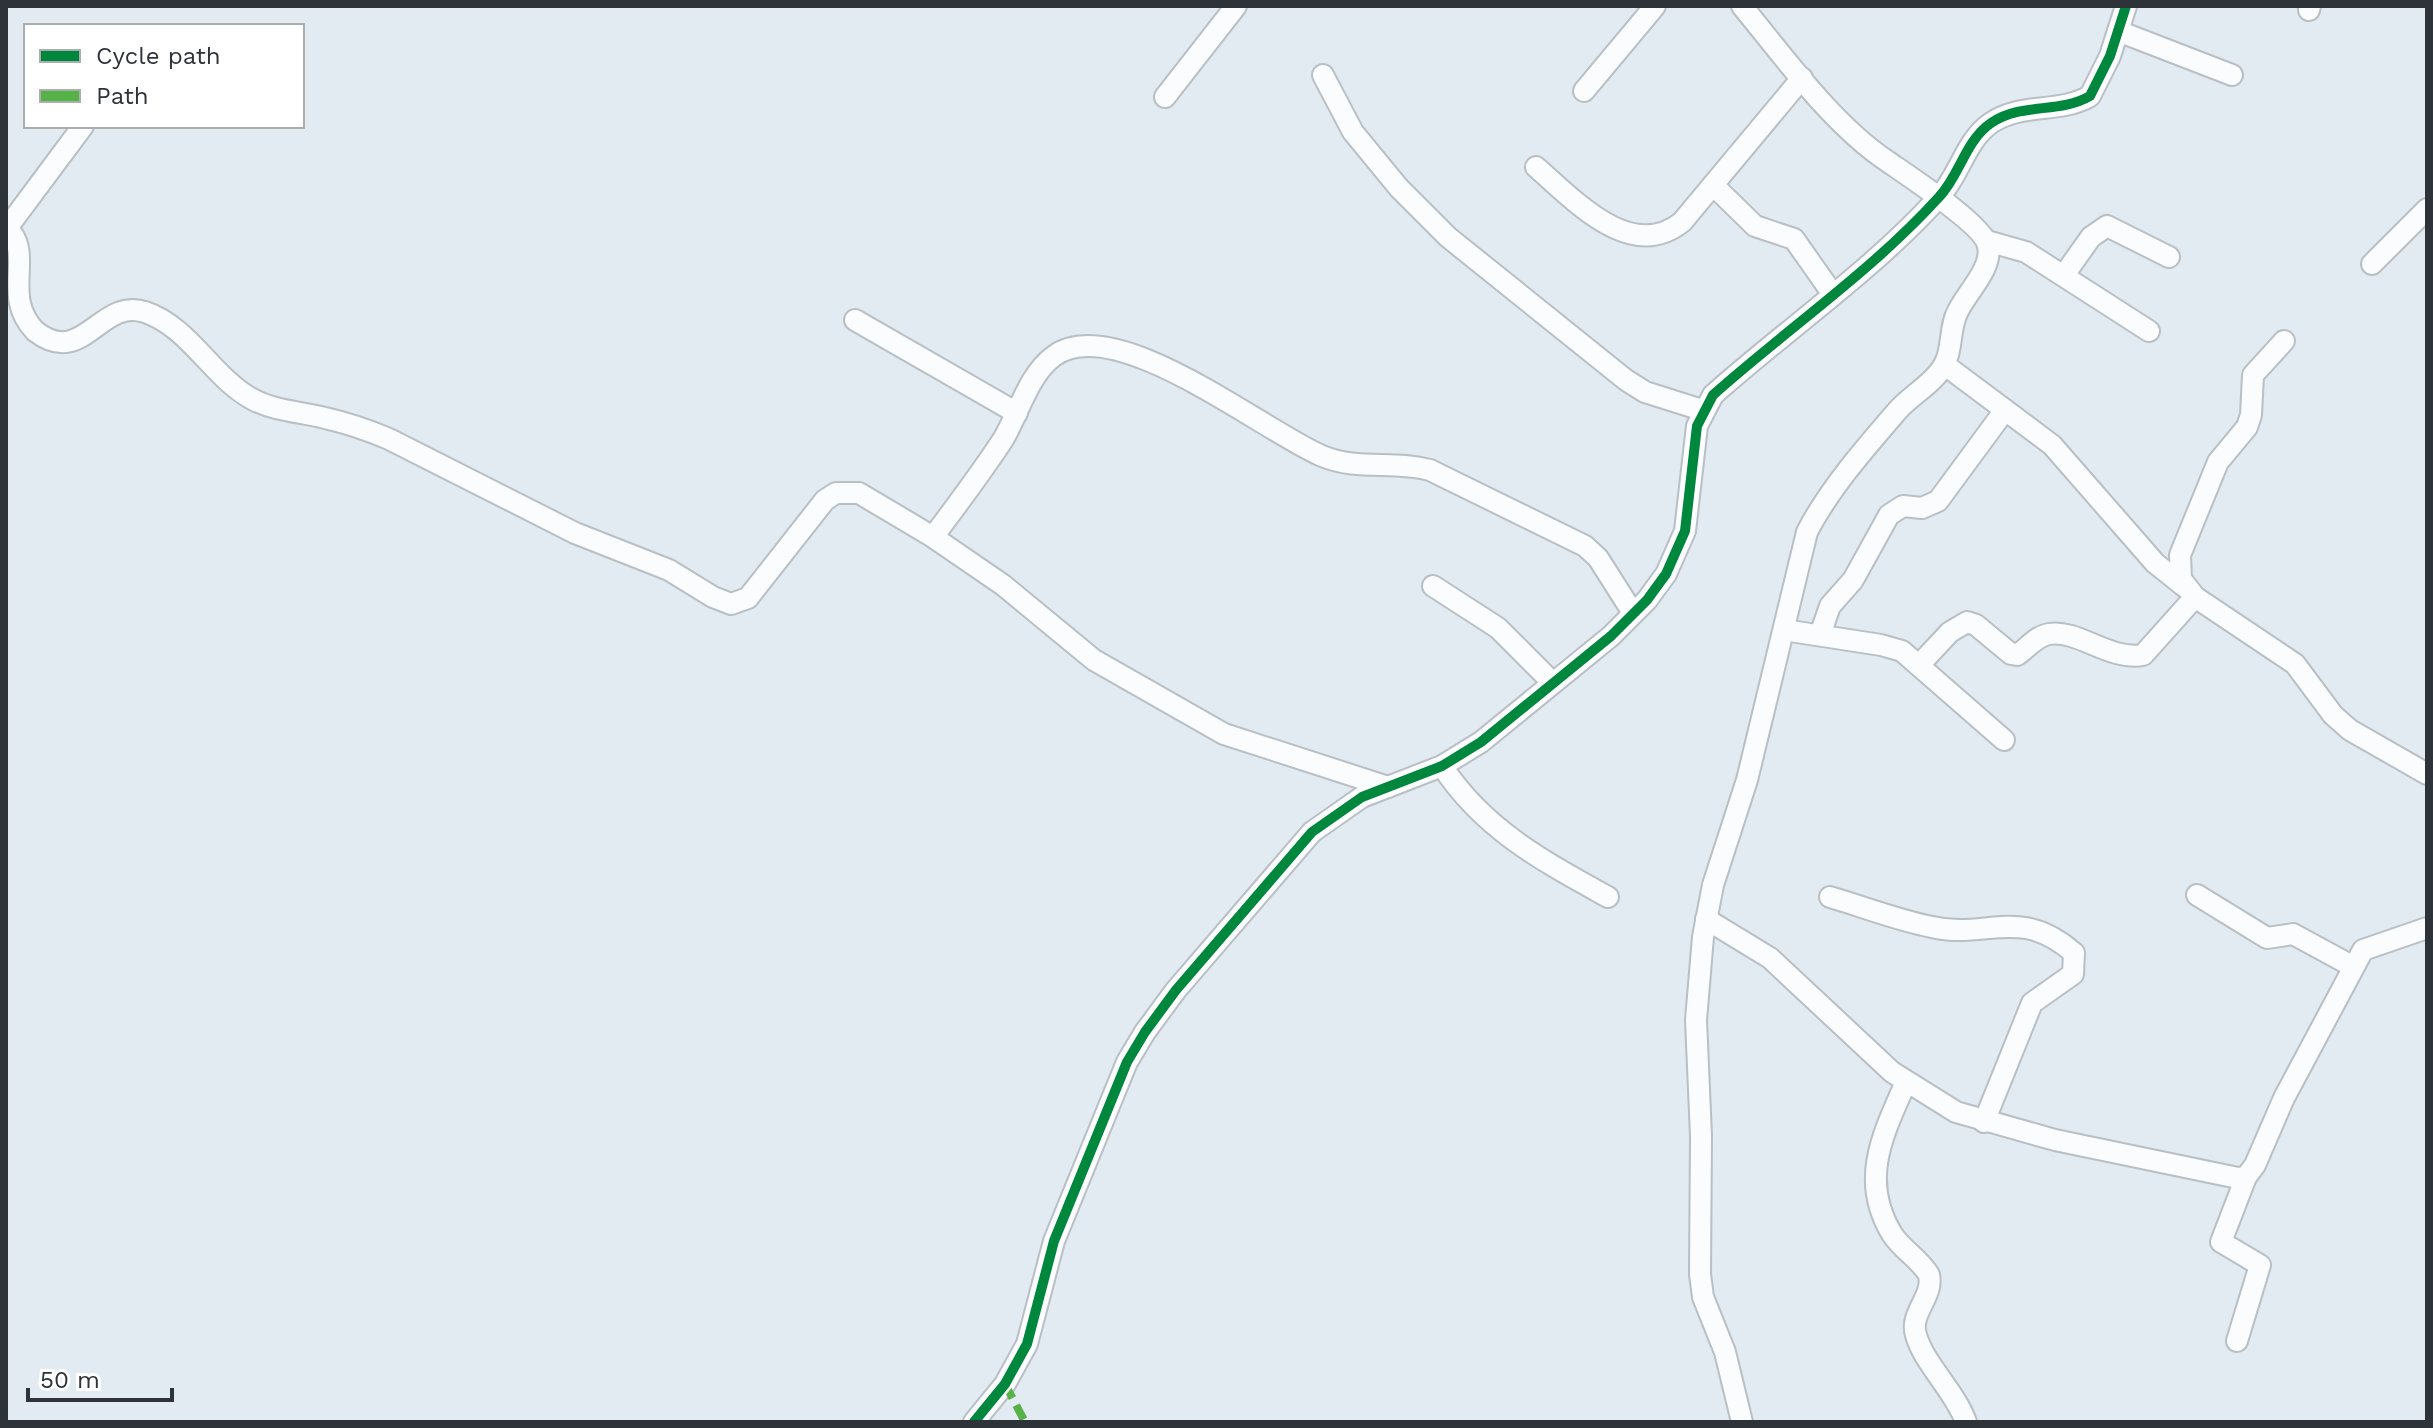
<svg xmlns="http://www.w3.org/2000/svg" width="2433" height="1428" font-family="'Work Sans',sans-serif">
  <style>
    .lines { fill: none; stroke-linecap: round; stroke-linejoin: round }
    .minor-casing { stroke: #b8bfc5; stroke-width: 24 }
    .minor { stroke: #fbfcfd; stroke-width: 20 }
    .quiet { stroke: #56b246; stroke-width: 8; stroke-dasharray: 16 8; stroke-linecap: butt }
    .cycleway-casing { stroke: #fff; stroke-width: 15 }
    .cycleway { stroke: #00873e; stroke-width: 10 }
  </style>
  <rect width="100%" height="100%" fill="#e2eaf2"/>
  <g class="lines">
    <!-- minor casing -->
    <g class="minor-casing">
      <g id="minor">
        <path d="M1742,6c42,51 90,118 145,155 20,14 97,64 101,85 5,22 -21,46 -30,65 -9,16 -5,37 -13,52 -9,19 -34,32 -47,47 -32,37 -69,79 -91,122l-60,248 -34,105 -10,52 -7,83 5,116 -1,138 3,23 22,55 17,70"/>
        <path d="M2309,10l1,-4"/>
        <path d="M2118,31l114,44"/>
        <path d="M1323,75l30,57 46,56 49,49 178,143 19,12 57,18"/>
        <path d="M1584,91l71,-85"/>
        <path d="M1165,97l71,-91"/>
        <path d="M1536,167c38,33 95,96 146,55l120,-144"/>
        <path d="M1713,185l42,41 39,13 38,54"/>
        <path d="M6,227c30,27 -6,67 29,104 48,38 65,-34 110,-19 45,15 68,67 109,88 21,11 48,12 71,18 22,5 43,12 64,21l186,94 94,37 44,27 18,7 17,-6 77,-98 11,-7h23l74,44 70,48 91,75 130,74 164,53"/>
        <path d="M7,228l76,-102"/>
        <path d="M1987,241l39,11 123,79"/>
        <path d="M2372,264l55,-55"/>
        <path d="M2064,275l27,-38 16,-11 62,31"/>
        <path d="M855,320l162,93"/>
        <path d="M2284,341l-31,34 -2,40 -4,12 -29,35 -38,93 1,24 14,18 100,67 38,51 17,15 77,44"/>
        <path d="M1945,365l107,80 103,118 30,24"/>
        <path d="M933,537c24,-32 49,-65 71,-99 15,-26 25,-64 50,-82 61,-45 209,75 268,100 36,15 71,4 108,14l155,76 13,12 35,55"/>
        <path d="M1433,586l65,42 54,54"/>
        <path d="M1784,630l97,15 21,6 102,89"/>
        <path d="M1820,635l10,-29 23,-26 36,-65 14,-9 19,2 16,-7 67,-91"/>
        <path d="M1920,664l30,-32 17,-10 9,3 35,29 6,1c11,-7 19,-19 32,-21 29,-5 60,27 94,21l52,-58"/>
        <path d="M1442,766c42,64 101,95 166,131"/>
        <path d="M2197,895l70,43 26,-4 59,32"/>
        <path d="M1830,897c34,10 67,23 102,30 54,13 87,-22 142,26l-1,21 -41,29 -48,119"/>
        <path d="M1706,919l64,39 122,114 64,40 99,28 183,38 8,-1 9,-12 29,-67 79,-148 64,-22"/>
        <path d="M1906,1082c-23,52 -47,98 -14,152 10,16 28,25 37,41 5,22 -20,38 -13,60 8,29 39,56 50,87"/>
        <path d="M2237,1341l23,-76 -39,-23 25,-65"/>
        <path d="M974,1422l31,-38 22,-40 27,-103 73,-179 18,-30 31,-42 136,-158 50,-35 80,-31 39,-24 130,-106 36,-36 19,-26 19,-43 12,-105 16,-31c74,-66 159,-124 226,-198 21,-22 26,-56 52,-74 31,-21 68,-9 99,-27l20,-40 16,-50"/>
      </g>
    </g>
    <!-- minor -->
    <use href="#minor" class="minor"/>
    <!-- quiet -->
    <path class="quiet" d="M1005,1384l20,38"/>
    <!-- cycleway casing -->
    <g class="cycleway-casing">
      <path id="cycleway" d="M974,1422l31,-38 22,-40 27,-103 73,-179 18,-30 31,-42 136,-158 50,-35 80,-31 39,-24 130,-106 36,-36 19,-26 19,-43 12,-105 16,-31c74,-66 159,-124 226,-198 21,-22 26,-56 52,-74 31,-21 68,-9 99,-27l20,-40 16,-50"/>
    </g>
    <!-- cycleway -->
    <use href="#cycleway" class="cycleway"/>
  </g>
  <!-- border -->
  <rect width="2433" height="1428" fill="none" stroke="#2d3338" stroke-width="16"/>
  <!-- legend -->
  <rect x="24" y="24" width="280" height="104" fill="#ffffff" stroke="#abadaf" stroke-width="2"/>
  <rect x="40" y="50" width="40" height="12" fill="#00873e" stroke="#abadaf" stroke-width="2"/>
  <text x="96" y="64" font-size="24" fill="#2d3338">Cycle path</text>
  <rect x="40" y="90" width="40" height="12" fill="#56b246" stroke="#abadaf" stroke-width="2"/>
  <text x="96" y="104" font-size="24" fill="#2d3338">Path</text>
  <!-- scale -->
  <path d="M28 1388v12h144v-12" fill="none" stroke="#2d3338" stroke-width="4"/>
  <text x="40" y="1388" font-size="24" fill="#2d3338" stroke="#ffffff" stroke-width="6" paint-order="stroke">50 m</text>
</svg>
